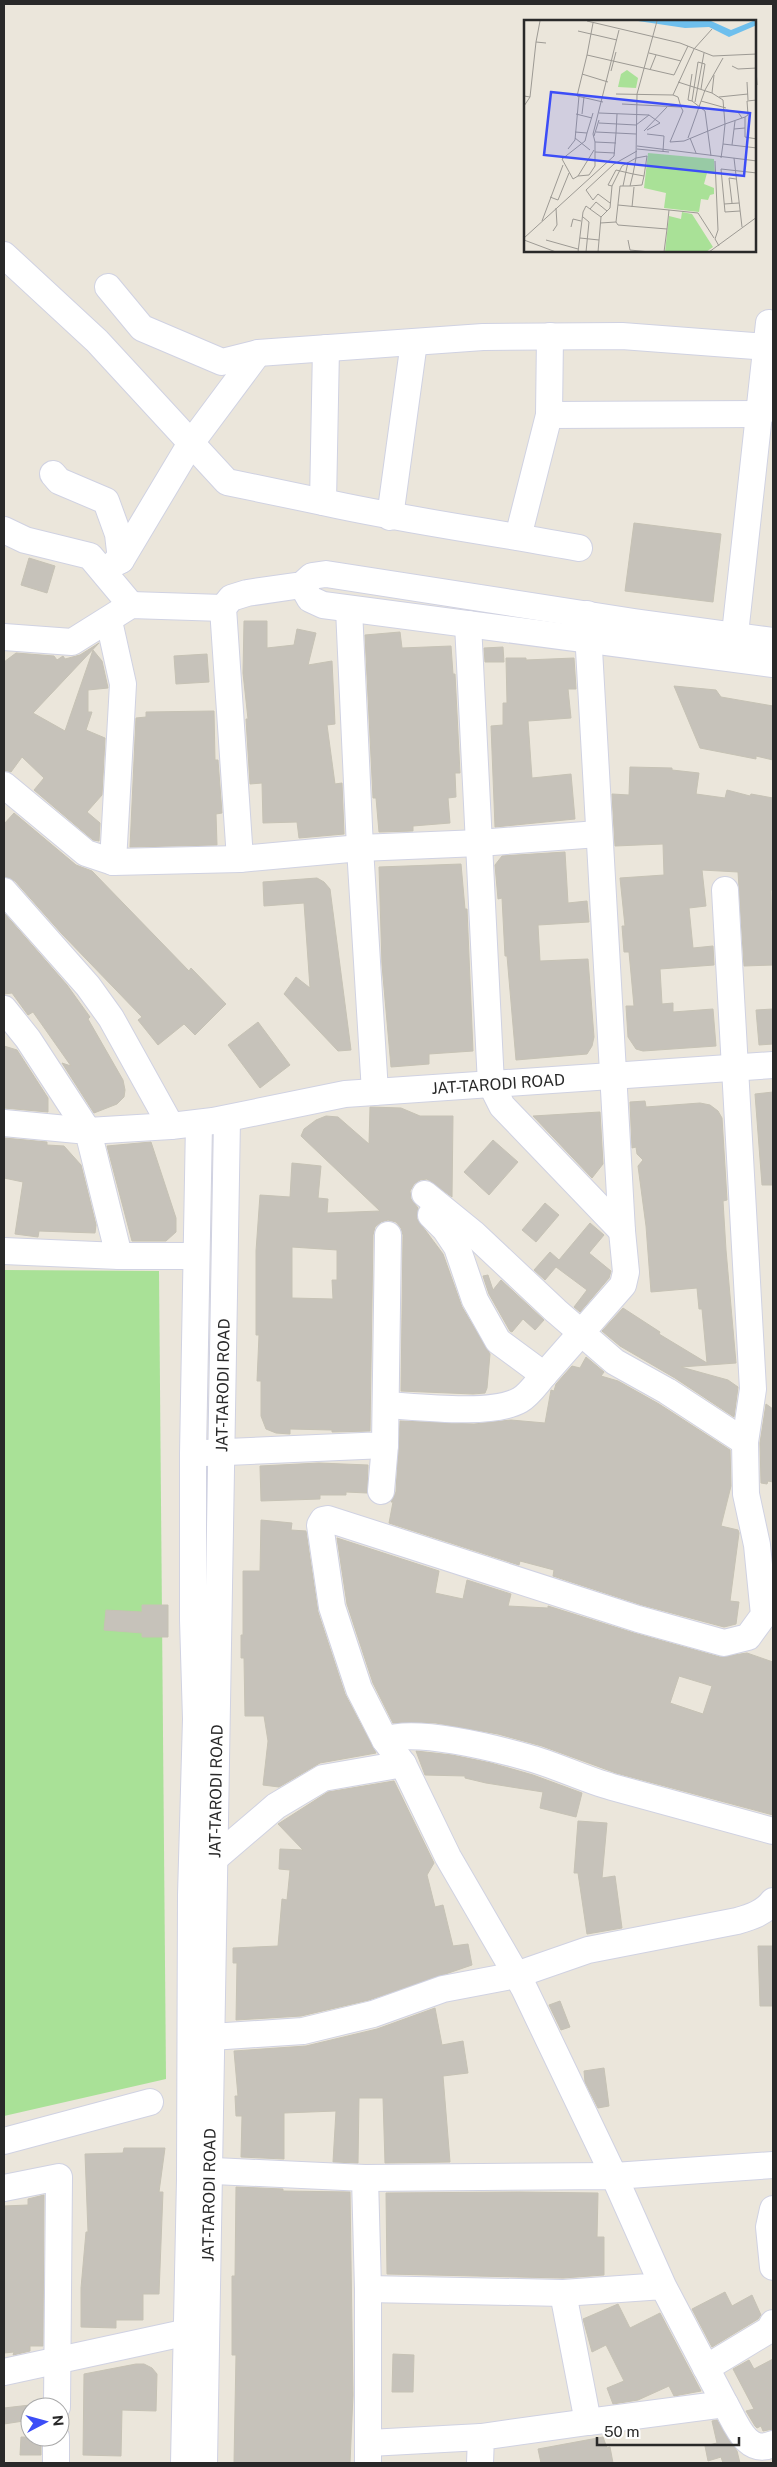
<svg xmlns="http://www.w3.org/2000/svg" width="777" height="2467" font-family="'Public Sans',sans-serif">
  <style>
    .green { fill: #a9e197 }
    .building { fill: #c6c2ba; stroke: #c6c2b5; fill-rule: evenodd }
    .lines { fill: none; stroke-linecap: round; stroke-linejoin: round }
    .minor-casing { stroke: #d0d2e2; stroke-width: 28 }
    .minor { stroke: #fff; stroke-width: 26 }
    .labels { text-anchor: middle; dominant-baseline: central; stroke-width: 4; stroke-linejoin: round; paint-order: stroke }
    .street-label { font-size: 16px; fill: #292929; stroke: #fff }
    .inset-road { fill: none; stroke: #9d9a94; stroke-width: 1 }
    .view { fill: #3c4df7; fill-opacity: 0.15; stroke: #3c4df7; stroke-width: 2.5 }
    .inset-edge { fill: none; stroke: #292929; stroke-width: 2.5 }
  </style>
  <rect width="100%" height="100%" fill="#ebe6db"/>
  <!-- green -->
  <path class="green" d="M4,1270l155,1 7,808 -162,37z"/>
  <!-- building -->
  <g class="building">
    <path d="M634,523l87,11 -8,68 -88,-11z"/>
    <path d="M29,558l26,8 -8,27 -26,-8z"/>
    <path d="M244,621h23v27l27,-3 3,-16 19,4 -8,32 24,-4 3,63 -8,1 8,59 7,-1 2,51 -45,4 -2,-16 -34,1 -1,-40 -12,1 -4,-65h2l-5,-46z"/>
    <path d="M400,632l2,16 49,-2 2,28h2l5,99h-5l1,24 -8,1 2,25 -37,3v5l-34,1 -3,-34h-3l-8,-163z"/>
    <path d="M99,643l-66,70 32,18 28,-81 9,11 6,27 -20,2v22h4l-6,18 19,8 -3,57 -15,17 13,11 -1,18 -6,-1 -59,-50 10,-12 -22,-21 -11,15 -7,-2v-108l12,-9 38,3 3,4 6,-4 2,3 15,-4z"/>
    <path d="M503,647l1,15h-19l-1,-14z"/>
    <path d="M207,654l2,28 -33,2 -2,-28z"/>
    <path d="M506,658h20v2l48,-2 2,31h-8l3,29 -43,3 4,57 39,-4 4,45 -80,8 -4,-101 12,-1v-22h4z"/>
    <path d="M674,686l42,4 5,7 52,9v54l-17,-4v3l-56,-11z"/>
    <path d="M214,711l1,49h3l4,53 -6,1 1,31 -87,2 6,-129 10,-1v-5z"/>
    <path d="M630,767l42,1v2l27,3 -3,21 29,4 2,-8 23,6 1,-2 22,4v92h-2l2,75 -29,1 -6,-94 -36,-2 4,36 -17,2 4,40 20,-2 1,19 -54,4 2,35 11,-1v9l40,-3 3,37 -73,5 -7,-2 -8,-12 -2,-31h8l-5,-54h-5l-2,-26h3l-5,-48 44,-3 -1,-31 -48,2 -3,-52 17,1z"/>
    <path d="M14,813l62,52 16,6 97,100 2,-3 35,36 -31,31 -11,-11 -26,21 -20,-25 4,-3 -80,-83 -47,-53 -11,-5v-52z"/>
    <path d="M565,852l3,51 19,-2 2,21 -51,3 2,36 48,-2 6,78 -2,9 -5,8 -71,6 -9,-104h-2l-3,-58 -4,1 -3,-34 7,-9z"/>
    <path d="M461,864l4,45h2l6,142 -44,3v10l-38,3 -9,-102 -3,-98z"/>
    <path d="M317,878l7,4 6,7 21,161 -13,1 -54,-57 12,-17 14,11 -6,-85 -40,3 -1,-24z"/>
    <path d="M5,914l62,71 23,32 -2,2 35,61 2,10 -1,7 -7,7 -23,9 -32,-50 9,3 -38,-54 -5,3 -16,-22 -8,1z"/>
    <path d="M773,1009v35l-14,1 -3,-35z"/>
    <path d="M258,1022l32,43 -30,23 -32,-43z"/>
    <path d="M4,1046l13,4 31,48v14l-44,-4z"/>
    <path d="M773,1092v93h-11l-7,-91z"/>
    <path d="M645,1101l1,6 54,-4 10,2 8,6 4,7 5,82 -4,1 3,49 10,113 -55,4 47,13 10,7 -4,30 -59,-39 -55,-32 -18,-15 21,-23 37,24 -1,2 48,29 -5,-54h-3l-2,-21 -46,4 -5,-66 -8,-60 5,-6 -6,-6 -1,-7 -4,1 -2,-46z"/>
    <path d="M370,1107l31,1 19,8h33l-1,81 -25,-18 -7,1 -6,4 -4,7 1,8 7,9 -1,11 26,35 19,53 28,47 -3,34 -2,5 -12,1 -72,-3 2,-156 -2,-7 -5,-6 -8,-2 -7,2 -6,5 -2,8 -3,196 -38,1v-2l-42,-1v5l-14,-1 -10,-4 -5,-13v-35h-4l2,-46h-3v-84l4,-56 30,2 2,-34 29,3 -3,32 10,1 -1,14 53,-2 -79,-75 3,-7 12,-9 10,-4 12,1 31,27zM292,1247l45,3v30h-5l1,19 -41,-1z"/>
    <path d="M600,1112l3,52 -11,14 -59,-62z"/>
    <path d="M4,1138l43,4v3l17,1 17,19 15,60 -1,8 -56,-2 -1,6 -23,-3 8,-52 -19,-4z"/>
    <path d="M493,1140l25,22 -29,33 -25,-23z"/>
    <path d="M151,1142l25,76v14l-10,9h-34l-25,-95z"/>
    <path d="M545,1203l14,12 -23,27 -14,-12z"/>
    <path d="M590,1223l14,12 -15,18 22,18 -2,7 -29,34 -6,-5 13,-17 -31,-23 -11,13 -11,-10 16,-18 9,8z"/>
    <path d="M488,1275l5,15 8,-10 43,40 -9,10 -12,-11 -11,13 -2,-1 -21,-37 -6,-18z"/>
    <path d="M586,1357l18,15 -3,4 17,5 41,23 71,46 1,36 -10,40 17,4 1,3 -9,68 9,1 -3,22 -12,3 -82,-22 -89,-29 1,-6 -34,-9 -1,4 -130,-42 4,-21h-2l5,-10 4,-71 74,3 37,-4 34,3 6,-33 3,1 2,-7 16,-18 8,2z"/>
    <path d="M766,1404l7,5v73l-5,-1 -1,3 -6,-1 -1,-40z"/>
    <path d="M319,1463l49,2 -1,28 -21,-1v3h-26v4l-59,2 -1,-35z"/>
    <path d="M261,1520l31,3 -1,7 15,1 12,81 27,82 31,59 -56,10 -41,24 -16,-2 5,-44 -4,-25h-19l-1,-58h-3v-23h2v-64h17z"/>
    <path d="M337,1538l102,33 -4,22 28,6 4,-19 44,14 -3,12 40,2v-2l86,27 86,24 27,-4 26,9v153l-157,-42 -74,-27 -44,-12 -62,-11h-43l-20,-40 -26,-79zM679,1676l33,10 -9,28 -33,-11z"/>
    <path d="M142,1605h26v32h-26v-4l-38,-3 2,-20 36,2z"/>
    <path d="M416,1751l36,4 39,8 42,12 49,18 -6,24 -36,-9 3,-16 -57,-9 -21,-5v-2l-40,-1z"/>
    <path d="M394,1781l40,82 -7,12 8,32 8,-2 10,41 15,-2 4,21 -103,35 -68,16 -65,4 1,-57h-4v-15l45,-2 4,-47 5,1 3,-30 -11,-1 1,-20 23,1 -25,-26 50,-32z"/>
    <path d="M578,1821l29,2 -5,55 13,-2 7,52 -35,6 -9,-61h-4z"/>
    <path d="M758,1946h15v60h-13z"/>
    <path d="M560,2001l10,26 -9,3 -12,-25z"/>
    <path d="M435,2008l7,37 21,-4 5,32 -25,3 7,86 -65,1 -2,-65h-24l-1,65 -25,-1 3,-51 -52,2v46l-43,-2 1,-41h-6l-1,-20h3l-4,-45 72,-5 71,-17z"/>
    <path d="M604,2068l5,38 -11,2 -13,-26 -1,-11z"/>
    <path d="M124,2148h41l-6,44h4l-4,102h-16v26h-27v8l-35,-1v-39l5,-56h2l-3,-78 38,-1z"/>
    <path d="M236,2187l47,2v2l67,1 3,203 -3,68h-116l2,-108h-4v-79h3z"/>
    <path d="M519,2192l79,1 -1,44h7v38l-41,3 -176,-4 -1,-81z"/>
    <path d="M44,2195l-1,151h-13v5l-17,4 1,-3 -10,1v-147l24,-1v-6z"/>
    <path d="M725,2292l7,14 20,-11 9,20 -3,4 -46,28 -20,-38z"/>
    <path d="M618,2304l12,24 30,-15 41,78 -27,5 -5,-10 -31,14 -25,4 -6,-16 17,-7 -18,-36 -14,7 -9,-33z"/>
    <path d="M393,2354l21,1 -1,37h-21z"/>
    <path d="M773,2359v70l-10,2 -2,-5 -4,2 -2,-2 -9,-15 8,-2 -21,-40 16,-9 5,9z"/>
    <path d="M136,2364h8l8,4 5,6 -1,37 -34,-1 -1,46 -38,-1 1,-81z"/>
    <path d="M30,2405v15l-26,4v-16z"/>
    <path d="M717,2420l20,31 3,12h-17l-2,-6 -13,4 -3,-15 12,-3 -5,-22z"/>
    <path d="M21,2437h20v18h-21z"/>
    <path d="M603,2437l4,11 3,-1 3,16h-72l-3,-14z"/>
  </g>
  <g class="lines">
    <!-- minor casing -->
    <g class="minor-casing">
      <g id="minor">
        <path d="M4,255l93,86 130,141 96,20"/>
        <path d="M108,287l34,41 80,34 36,-9 225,-16 139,-1 145,11"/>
        <path d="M326,348l-3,154c85,19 171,30 256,46"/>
        <path d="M549,415l212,-1"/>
        <path d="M53,474l6,7 47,20 12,33 3,26 -6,3"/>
        <path d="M390,517l24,-175"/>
        <path d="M4,530l21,10 65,16 41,49"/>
        <path d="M518,537l31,-122 1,-79"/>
        <path d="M121,560l70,-117 67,-90"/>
        <path d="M302,585l8,14 13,6 450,59"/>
        <path d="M349,609l11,239 119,-5 119,-9"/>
        <path d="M109,621l14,63 -10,178"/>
        <path d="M468,624l23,460 11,22 120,125 -35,-617"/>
        <path d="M4,637l68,5 59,-37 92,3"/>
        <path d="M726,648l9,-14 34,-311 4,1"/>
        <path d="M4,785l82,68 27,9 127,-3 120,-11 15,244"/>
        <path d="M240,859l-17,-251 8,-10 16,-5 55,-8 10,-9 14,-2 308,48 139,19"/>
        <path d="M725,890l28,499 -8,53 1,52 11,51 7,70 -16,22 -24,6 -86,-24 -310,-100 -5,1 -3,5 12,82 27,82 26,51 18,24 45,93 76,131 90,188 159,-11"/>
        <path d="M4,891l84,95 23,32 60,108"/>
        <path id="s1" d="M4,1009l24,30 60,92 83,-5 42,-5 132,-27 428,-29"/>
        <path d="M4,1123l84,8 31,125 -115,-5"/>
        <path d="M425,1194l48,39 83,78 59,51 52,29 78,51"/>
        <path d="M431,1215l14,14 12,18 18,53 23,41 46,34 79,-90 3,-13 -4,-41"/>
        <path d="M119,1256h77"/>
        <path d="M386,1405c33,2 106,11 134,-5 9,-5 17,-17 24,-25"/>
        <path d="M204,1453l181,-8 3,-210"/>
        <path d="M381,1491l4,-46"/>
        <path d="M385,1740c30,-12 109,8 141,17 30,8 57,22 86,30 54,15 108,29 161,44"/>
        <path d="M214,1859l62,-53 47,-28 80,-14"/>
        <path d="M211,2037l92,-6 70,-17 70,-25 73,-14 72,-25 149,-29c14,-4 27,-8 36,-20"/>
        <path d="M4,2141l146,-39"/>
        <path d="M193,2170l172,8 3,111v174"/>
        <path d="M365,2178l249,-2 49,110 62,118 -137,18 -25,-129 100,-7"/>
        <path d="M4,2188l55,-11 -2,230"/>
        <path d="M773,2209l-4,18 4,40"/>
        <path d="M368,2289l195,4"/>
        <path d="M706,2368l63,-38 4,-7"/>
        <path d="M4,2372l198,-43"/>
        <path d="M725,2404c11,19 21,52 48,40"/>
        <path d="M369,2443l112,-6"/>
        <path d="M56,2463v-26"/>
        <path d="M184,2463l6,-284 1,-284 5,-176 -3,-99v-166l6,-331"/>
        <path id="s2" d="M204,2463l23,-1344"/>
        <path d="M480,2463l1,-26 107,-15"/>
      </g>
    </g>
    <!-- minor -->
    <use href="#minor" class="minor"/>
  </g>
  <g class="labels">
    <!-- street labels -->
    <g class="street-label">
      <text stroke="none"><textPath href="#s1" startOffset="562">JAT-TARODI ROAD</textPath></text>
      <text stroke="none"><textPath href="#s2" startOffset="1078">JAT-TARODI ROAD</textPath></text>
      <text stroke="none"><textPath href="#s2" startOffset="672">JAT-TARODI ROAD</textPath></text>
      <text stroke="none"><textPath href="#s2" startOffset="268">JAT-TARODI ROAD</textPath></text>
    </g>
  </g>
  <!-- overview -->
  <g transform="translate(524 20)">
    <rect width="232" height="232" fill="#ebe6db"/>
    <path d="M103,50l11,8 -2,10 -18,-1 3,-13zM124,133l66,6 1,15 -8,-1 -3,11 10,4v6l-4,1 -2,5 -7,-1 -2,13 -35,-4 2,-15 -22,-5zM158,192l10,2 21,33 -7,5h-41l4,-36 12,3z" fill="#a9e197"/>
    <path d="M114,1h73l20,9 22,-9h3l1,4 -28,12 -20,-10 -24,1z" fill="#6ebfed"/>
    <path class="inset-road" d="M63,1l93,22 33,13 44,-2M69,3l-6,32 87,20 14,-29M54,11l39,9M12,22l4,-21M125,33l32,8M63,35l-10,41 26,6M208,46l6,3 19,-1M232,48l1,17M126,50l6,-15M87,51l5,-19M58,54l26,8M223,62l1,18M177,69l4,-25 -7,-2 -6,39 13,10 6,45M188,73l2,-18M92,74l57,1 21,-46 18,-20M149,75l5,2 3,10M0,76l6,1 -6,9M6,77l6,-55 10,1M195,77l29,-3M168,81l-4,-1 4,-26M177,81l25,7M171,82l9,-49M98,84l59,3 2,4 -13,31 14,-1 41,-17 -2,-24 -11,-7 -34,-11M202,90l12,2 4,6M52,94l16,4M58,94l2,-17M221,97l3,-2 -1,-14 10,-1M75,103l37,2 13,-10 -50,-2M221,108v9l12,2M123,110l13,-7 -11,-8M120,111l23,-24M51,112l12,1 6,-20M72,112l20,1 1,-19M63,113l-2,8 -23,18 11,20 5,-3 16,-26M123,114l17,2 -1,15M70,116l5,-16M51,118l15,12M164,118l17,-48 18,-32M166,118l6,15M92,123l-21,-1 -2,-8 26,-104M199,124l2,-20 20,-7v11l-11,1 1,-8M208,125l2,-16M113,126l120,15M44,129l7,-9 4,-44M113,129l32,3M71,132l20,1M197,138l2,-14 34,4M210,138l8,69M191,141l3,69 -3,9 4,7M54,156l11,-1 6,-9v-24M88,166l-4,-1 8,-15 17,4 -3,12h-10l-4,36 2,3 49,4 2,-19 -51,-5M99,166l5,-24M106,166l12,-1 2,-9 3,-20 -11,2 -3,16 11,2M26,177l8,3 11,-27M69,180l-7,-10 28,-26 23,-13M69,180l5,-6 12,9M208,183l-3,-25 7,1M200,184l15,-1M108,187l2,-20M145,190l29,3 16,25M216,191l-15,1 -4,-43 36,4M59,197l6,5 -3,30M77,197l-11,-8 6,-7 11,9M18,201l21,-56M76,203l16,-1M47,207l2,-8 8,2M29,211l4,-6 -1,-17M0,218l90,-82 2,-23 20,1M56,218l19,2M0,220l32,12M22,220l32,9M104,220l2,10 20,2M54,232l5,-40 3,-6 4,3M74,232l3,-35 9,-9 2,-22 10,-20 14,-8 1,-64 20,-73M140,232l3,-23M185,232l48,-35"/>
    <path class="view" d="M27,72l199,21 -6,63 -200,-21z"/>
    <rect width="232" height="232" class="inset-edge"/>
  </g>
  <!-- border -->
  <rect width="777" height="2467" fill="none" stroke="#292929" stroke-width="10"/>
  <!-- north arrow -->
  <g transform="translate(45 2422) rotate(84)"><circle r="24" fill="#ffffff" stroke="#a9a9a9"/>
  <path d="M0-4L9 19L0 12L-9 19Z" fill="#3c4df7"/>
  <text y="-8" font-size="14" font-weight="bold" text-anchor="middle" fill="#292929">N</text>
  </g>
  <!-- scale -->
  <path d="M597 2437v8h142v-8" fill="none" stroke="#292929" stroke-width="2.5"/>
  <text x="604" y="2437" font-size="15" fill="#292929" stroke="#ffffff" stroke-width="4" paint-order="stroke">50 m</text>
</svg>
